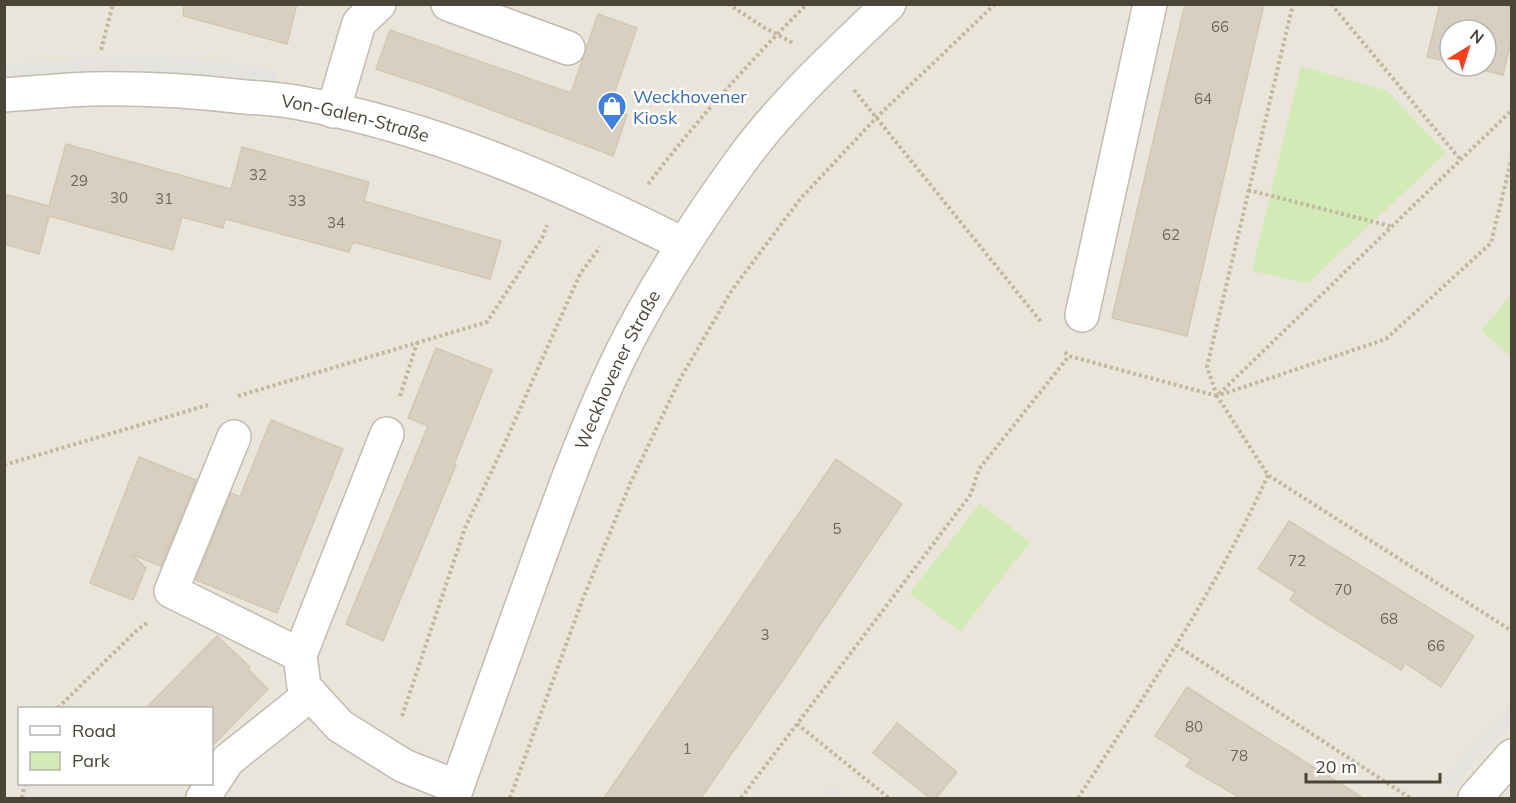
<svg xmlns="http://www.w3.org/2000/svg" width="1516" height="803" font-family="Mulish,sans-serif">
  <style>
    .residential { fill: #eae5da; fill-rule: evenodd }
    .green { fill: #d2eab5 }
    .parking { fill: #e5e3e0 }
    .building { fill: #d8cfc1; stroke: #d3c7b4; stroke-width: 1.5 }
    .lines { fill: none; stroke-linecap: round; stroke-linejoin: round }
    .minor-casing { stroke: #c2bbae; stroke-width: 36 }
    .path { stroke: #c4b79f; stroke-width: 4; stroke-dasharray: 3 3; stroke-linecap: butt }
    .minor { stroke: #fff; stroke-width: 33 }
    .labels { text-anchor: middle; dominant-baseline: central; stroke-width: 5; stroke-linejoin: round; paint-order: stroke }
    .number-label { font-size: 15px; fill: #6e675b }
    .shop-label { font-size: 18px; fill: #366cbe; stroke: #fff; text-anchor: start }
    .street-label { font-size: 18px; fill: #4b4439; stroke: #fff }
  </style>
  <rect width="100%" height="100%" fill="#f6f3ec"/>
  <!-- residential -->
  <path class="residential" d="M5,5h1506v793h-1506zM1450,30h36v36h-36zM20,708h192v76h-192z"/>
  <!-- green -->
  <g class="green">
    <path d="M1301,66l86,25 59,62 -138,130 -56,-12z"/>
    <path d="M1511,295v61l-30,-25z"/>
    <path d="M980,503l50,39 -70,90 -50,-39z"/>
  </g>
  <!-- parking -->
  <g class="parking">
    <path d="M113,57h53l57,5 51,8 6,15 -58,-8 -57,-4 -53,-1 -107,6v-14z"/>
    <path d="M1511,705v18l-35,36 -23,30 -9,-8 22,-30z"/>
    <path d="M832,786l16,12h-26z"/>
  </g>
  <!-- building -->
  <g class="building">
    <path d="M184,4h113l-10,40 -104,-28z"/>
    <path d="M1185,4h79l-77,332 -75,-18z"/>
    <path d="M1440,4h72v33l-9,38 -37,-9h20v-36h-36v32l-23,-5z"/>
    <path d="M598,14l39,14 -28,80 18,7 -14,41 -179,-68 -58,-19 14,-39 181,63z"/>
    <path d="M66,144l165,45 11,-42 127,35 -5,19 137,40 -11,38 -137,-37 -4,10 -124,-33 -2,9 -41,-11 -9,33 -124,-34 -10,38 -35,-10v-50l45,12z"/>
    <path d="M436,348l56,22 -38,94 2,1 -73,176 -37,-17 82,-198 -20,-8z"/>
    <path d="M271,420l72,29 -66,164 -81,-33 35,-87 9,4z"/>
    <path d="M139,457l57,23 -35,86 -30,-12 15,14 -13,32 -43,-17z"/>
    <path d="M836,459l66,45 -113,167 -88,127h-97z"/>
    <path d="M1289,521l185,115 -33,51 -36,-24 -4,7 -87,-54 -24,-16 5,-8 -37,-23z"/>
    <path d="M217,636l33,31 -2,2 20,20 -56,57v-38h-66z"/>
    <path d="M1187,687l45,29 131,82h-123l-54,-32 5,-7 -36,-23z"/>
    <path d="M897,723l60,49 -21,26h-6l-57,-45z"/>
  </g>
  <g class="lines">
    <!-- minor casing -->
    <g class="minor-casing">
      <g id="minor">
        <path d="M448,4l120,44"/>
        <path id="s1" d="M4,95c29,-2 58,-5 87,-6 52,-1 103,2 154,8 17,1 34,2 50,5 139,25 263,80 388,142"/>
        <path d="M333,111l26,-88 20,-19"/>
        <path d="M1082,315l68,-311"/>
        <path d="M387,434l-87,221 4,32 36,39 64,40 53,21"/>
        <path d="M234,437l-63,154 129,64"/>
        <path d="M203,798l25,-38 83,-66"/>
        <path id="s2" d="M453,798c27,-75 54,-150 81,-226 26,-72 52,-145 85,-214 35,-71 78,-137 124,-200 42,-57 95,-105 146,-154"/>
        <path d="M1475,798l37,-42"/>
      </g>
    </g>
    <!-- path -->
    <g class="path">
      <path d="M728,4l37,24 28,15"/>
      <path d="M1331,4l129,155"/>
      <path d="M101,50l12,-46"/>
      <path d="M854,90l188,233"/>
      <path d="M1512,157l-21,86 -105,96 -169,57 51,79 244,156"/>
      <path d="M648,184c49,-64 102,-123 159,-180"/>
      <path d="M1248,190l142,36"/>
      <path d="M1065,352l4,4 148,40 295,-286"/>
      <path d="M238,396l249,-74 55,-84 5,-13"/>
      <path d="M400,396l17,-53"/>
      <path d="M1217,396l-10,-29 3,-13 83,-350"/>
      <path d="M4,465l204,-60"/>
      <path d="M1176,645l234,153"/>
      <path d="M58,708l77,-76 13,-10"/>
      <path d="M402,716l63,-188 39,-83 76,-171 20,-27"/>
      <path d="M797,724l92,74"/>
      <path d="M22,798l3,-14"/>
      <path d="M510,798l72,-197 48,-117 50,-105 52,-89 69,-92 76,-81 118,-113"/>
      <path d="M741,798l230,-304 8,-25 90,-113"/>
      <path d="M1078,798c68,-105 139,-209 190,-323"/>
    </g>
    <!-- minor -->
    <use href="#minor" class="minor"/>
  </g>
  <!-- icons -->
  <defs>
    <g id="shop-pin" transform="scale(1.5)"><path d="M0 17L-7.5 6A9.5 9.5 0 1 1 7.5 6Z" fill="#3f7fe0" stroke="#fff"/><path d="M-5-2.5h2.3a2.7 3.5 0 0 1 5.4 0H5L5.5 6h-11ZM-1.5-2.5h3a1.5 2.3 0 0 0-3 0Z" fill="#fff"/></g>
  </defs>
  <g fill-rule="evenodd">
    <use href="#shop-pin" x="612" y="106"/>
  </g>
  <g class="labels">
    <!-- number labels -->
    <g class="number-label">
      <text x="1220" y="26">66</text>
      <text x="1203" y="98">64</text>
      <text x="258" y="174">32</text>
      <text x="79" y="180">29</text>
      <text x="119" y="197">30</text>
      <text x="164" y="198">31</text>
      <text x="297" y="200">33</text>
      <text x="336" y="222">34</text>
      <text x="1171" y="234">62</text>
      <text x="837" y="528">5</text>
      <text x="1297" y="560">72</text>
      <text x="1343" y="589">70</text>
      <text x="1389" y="618">68</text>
      <text x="765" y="634">3</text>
      <text x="1436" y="645">66</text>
      <text x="1194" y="726">80</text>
      <text x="687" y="748">1</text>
      <text x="1239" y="755">78</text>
    </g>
    <!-- shop labels -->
    <g class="shop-label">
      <text x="633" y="96">Weckhovener<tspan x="633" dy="21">Kiosk</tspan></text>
    </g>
    <!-- street labels -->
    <g class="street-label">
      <text stroke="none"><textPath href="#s1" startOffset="354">Von-Galen-Straße</textPath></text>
      <text stroke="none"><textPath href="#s2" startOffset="459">Weckhovener Straße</textPath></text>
    </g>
  </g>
  <!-- border -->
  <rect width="1516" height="803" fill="none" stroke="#4b4439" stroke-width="12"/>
  <!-- legend -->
  <rect x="18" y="707" width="195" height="78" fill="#ffffff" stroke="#b7b4b0" stroke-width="1.5"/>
  <rect x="30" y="726" width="30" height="9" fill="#ffffff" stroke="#b7b4b0" stroke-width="1.5"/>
  <text x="72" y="737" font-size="18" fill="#4b4439">Road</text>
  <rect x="30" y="752" width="30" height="18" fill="#d2eab5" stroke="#b7b4b0" stroke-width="1.5"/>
  <text x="72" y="767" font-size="18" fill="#4b4439">Park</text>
  <!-- north arrow -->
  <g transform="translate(1468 48) rotate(38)"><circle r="28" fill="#ffffff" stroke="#b7b4b0" stroke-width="1.5"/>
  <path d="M0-4.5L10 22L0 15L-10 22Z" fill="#fc3f1d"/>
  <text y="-9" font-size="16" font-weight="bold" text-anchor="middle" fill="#4b4439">N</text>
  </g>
  <!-- scale -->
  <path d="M1306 773v9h134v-9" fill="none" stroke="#4b4439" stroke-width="3"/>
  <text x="1315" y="773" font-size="18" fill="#4b4439" stroke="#ffffff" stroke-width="4.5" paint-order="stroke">20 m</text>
</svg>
